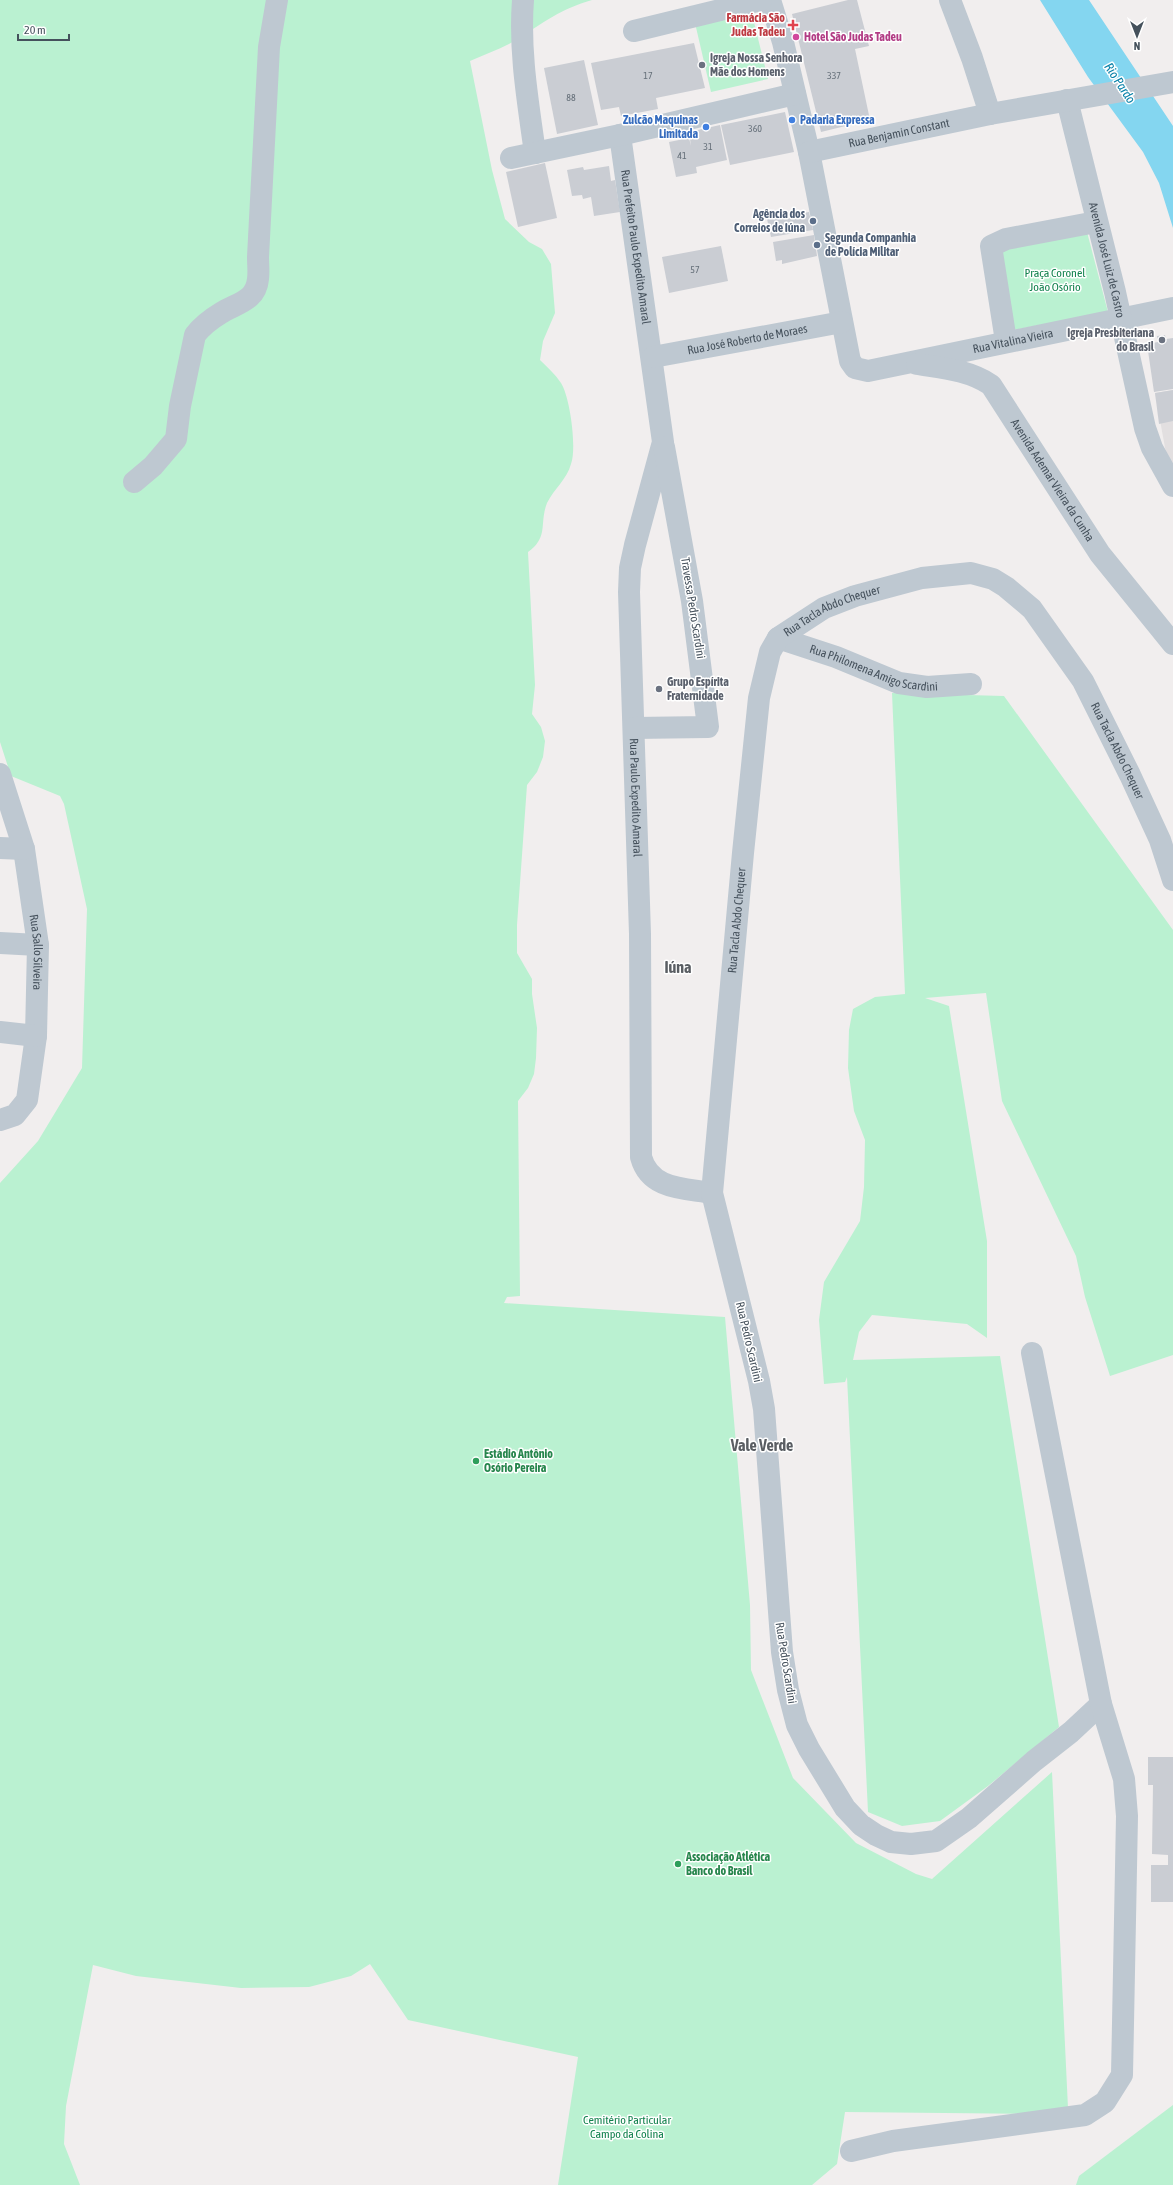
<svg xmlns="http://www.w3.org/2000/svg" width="1173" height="2185" font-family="'Asap Condensed',sans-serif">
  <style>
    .education { fill: #e2dfe0 }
    .green { fill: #baf1d1 }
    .water { fill: #84d6f0 }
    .building { fill: #cacdd3 }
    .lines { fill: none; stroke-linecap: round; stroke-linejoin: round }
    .minor { stroke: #bec8d1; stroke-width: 22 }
    .health-dot { fill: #e0444e; stroke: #fff; stroke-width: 1.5 }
    .hotel-dot { fill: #d1479c; stroke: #fff; stroke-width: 1.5 }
    .worship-dot { fill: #6b7280; stroke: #fff; stroke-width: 1.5 }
    .shop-dot { fill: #3f7fe0; stroke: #fff; stroke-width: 1.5 }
    .service-dot { fill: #5c6f8a; stroke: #fff; stroke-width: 1.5 }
    .leisure-dot { fill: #2e9e5b; stroke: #fff; stroke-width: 1.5 }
    .labels { text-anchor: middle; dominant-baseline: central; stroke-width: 3; stroke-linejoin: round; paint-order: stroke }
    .number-label { font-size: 10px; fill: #66707a }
    .health-label { font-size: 12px; font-weight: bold; fill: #be3a42; stroke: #fff; text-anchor: end }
    .hotel-label { font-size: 12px; font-weight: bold; fill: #b23c85; stroke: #fff; text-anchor: start }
    .worship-label { font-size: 12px; font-weight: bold; fill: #5b616d; stroke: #fff; text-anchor: start }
    .shop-label { font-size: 12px; font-weight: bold; fill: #366cbe; stroke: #fff; text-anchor: end }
    .street-label { font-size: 12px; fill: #45515c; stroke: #fff }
    .service-label { font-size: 12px; font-weight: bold; fill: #4e5e75; stroke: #fff; text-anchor: end }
    .park-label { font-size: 12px; fill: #12824e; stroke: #fff }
    .leisure-label { font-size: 12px; font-weight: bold; fill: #27864d; stroke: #fff; text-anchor: start }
    .water-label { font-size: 13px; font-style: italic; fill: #0680a8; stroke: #fff }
    .district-label { font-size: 16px; font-weight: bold; fill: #5a5e63; stroke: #fff }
  </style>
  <rect width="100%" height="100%" fill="#f1eeee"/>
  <!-- education -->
  <path class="education" d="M1173,390v79l-7,-16 -11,-60z"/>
  <!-- green -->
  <g class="green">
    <path d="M0,0h592c-31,9 -48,22 -74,39 -15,9 -32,15 -48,22l22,109 13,49 24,23 13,7 9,15 4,49 -12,28 -3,19c7,7 15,14 21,23 9,14 16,65 10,81 -4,15 -17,25 -24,39 -8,21 2,34 -19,49l7,133 -3,29 9,13 4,14 -2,16 -6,15 -10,13 -10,140v28l15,26v15l5,34 -1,30 -2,16 -6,14 -10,13 2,195 -13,1 -3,6 221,14 25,288 1,65 42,108 63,65 60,31 16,5 120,-107 16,336 -19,6 -204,-2 -8,52 -25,21h-254l20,-128 -170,-37 -38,-56 -19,12 -42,11 -68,1 -105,-12 -43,-11 -27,141 -2,38 16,41h-80v-1002l38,-42 44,-73 5,-159 -23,-105 -4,-8 -49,-20 -11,-34z"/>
    <path d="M751,10l17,69 -57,13 -16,-69z"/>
    <path d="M1087,232l21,80 -95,18 -17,-81z"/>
    <path d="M892,693l112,3 169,234v425l-63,21 -25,-79 -9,-41 -74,-155 -16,-108 -61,5 24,8 38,235v97l-20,-14 -95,-9 -13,17 -6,28 147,-4 59,371 -71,59 -48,35 -38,5 -34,-14 -21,-435 -2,5 -21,2 -5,-64 5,-38 36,-61 4,-34 1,-47 -11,-29 -6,-43 1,-38 4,-21 22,-12 30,-3z"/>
    <path d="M1173,2105v80h-97l3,-9z"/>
  </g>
  <!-- water -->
  <path class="water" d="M1040,0h49l84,126v102l-14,-45 -16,-31 -55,-75z"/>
  <!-- building -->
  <g class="building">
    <path d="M848,0h9l12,46 -14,3 15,71 -49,12 -29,-118z"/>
    <path d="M694,43l11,45 -49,10 2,11 -37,7 -2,-9 -18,3 -10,-47z"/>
    <path d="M584,60l14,65 -41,9 -13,-66z"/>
    <path d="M785,112l9,40 -64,13 -9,-40z"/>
    <path d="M720,125l7,35 -31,7 1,6 -21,4 -7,-35 20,-4 2,8 -2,-14z"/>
    <path d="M545,163l12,55 -39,9 -12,-55z"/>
    <path d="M609,166l2,15 4,-1 5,32 -26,4 -3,-19 -8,2 -1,-4 -10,1 -5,-26 16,-3 1,3z"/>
    <path d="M809,212l4,18 -42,7 -4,-18z"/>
    <path d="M814,235l3,21 -35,8v-4l-6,1 -3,-19z"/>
    <path d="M721,246l7,35 -59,12 -7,-36z"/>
    <path d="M1165,335l1,4 7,-1v51l-19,3 -7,-48 11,-2 -1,-6z"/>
    <path d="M1173,390v31l-14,3 -4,-31z"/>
    <path d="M1148,1757h25v145h-22v-37h17v-10l-16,-1 1,-69h-5z"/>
  </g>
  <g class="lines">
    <!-- minor -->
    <g class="minor">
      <path d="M523,0c-4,51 5,102 12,153"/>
      <path id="s1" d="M770,0l13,42 26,110 41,209 5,7 13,3 305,-63"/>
      <path d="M950,0l22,58 18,56"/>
      <path d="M634,31l127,-31"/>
      <path id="s2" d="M1067,100l48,192 30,136 7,20 21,38"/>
      <path id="s3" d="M620,135l43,307 -28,103 -5,23 -1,24 11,342 1,223c9,33 43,31 71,36"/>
      <path id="s4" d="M809,152l181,-38 183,-32"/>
      <path d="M511,158l109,-23 175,-41"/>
      <path d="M1006,341l-15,-95 15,-7 90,-17"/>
      <path id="s5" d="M653,357l189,-35"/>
      <path id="s6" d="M917,364c25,4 52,6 74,21l109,169 73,90"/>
      <path d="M134,482l19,-16 23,-27 4,-33 15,-71c7,-9 16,-16 26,-22 16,-10 35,-12 37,-34 1,-7 0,-15 0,-22l11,-210 8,-47"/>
      <path id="s7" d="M778,638l58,19 63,26 28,4 44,-3"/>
      <path d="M634,728l74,-1 -16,-126 -28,-154"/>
      <path id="s8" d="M0,774l24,75 14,96 -2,91 -9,64 -12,15 -15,5"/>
      <path d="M0,848l24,1"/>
      <path d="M0,943l38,2"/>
      <path d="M0,1032l36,4"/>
      <path id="s9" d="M1101,1704l-30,28 -37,29 -65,57 -33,23 -25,3 -20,-2 -15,-7 -15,-10 -16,-17 -36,-59 -12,-24 -9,-35 -6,-38 -18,-243 -5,-28 -47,-188 31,-340 16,-155 11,-46 8,-14 46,-30 31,-12 67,-18 49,-5 22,6 13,8 26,22 51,72 47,94 30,65 13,40"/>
      <path d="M851,2151l42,-10 192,-26 20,-13 17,-27 5,-259 -3,-37 -23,-75 -69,-351"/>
    </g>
  </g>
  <!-- markers -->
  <path class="health-dot" d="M791 19h4v4h4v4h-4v4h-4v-4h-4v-4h4z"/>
  <circle class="hotel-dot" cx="796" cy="37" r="4"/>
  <g class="worship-dot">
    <circle cx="702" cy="65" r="4"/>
    <circle cx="1162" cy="340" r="4"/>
    <circle cx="659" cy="689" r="4"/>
  </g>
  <g class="shop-dot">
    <circle cx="792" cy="120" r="4"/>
    <circle cx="706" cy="127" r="4"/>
  </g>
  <g class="service-dot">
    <circle cx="813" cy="221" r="4"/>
    <circle cx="817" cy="245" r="4"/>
  </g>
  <g class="leisure-dot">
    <circle cx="476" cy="1461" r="4"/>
    <circle cx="678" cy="1864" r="4"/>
  </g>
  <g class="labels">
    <!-- number labels -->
    <g class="number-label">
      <text x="648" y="75">17</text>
      <text x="834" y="75">337</text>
      <text x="571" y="97">88</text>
      <text x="755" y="128">360</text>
      <text x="708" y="146">31</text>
      <text x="682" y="155">41</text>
      <text x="695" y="269">57</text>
    </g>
    <!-- health labels -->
    <g class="health-label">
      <text x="785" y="18">Farmácia São<tspan x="785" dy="14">Judas Tadeu</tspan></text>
    </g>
    <!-- hotel labels -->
    <g class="hotel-label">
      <text x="804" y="37">Hotel São Judas Tadeu</text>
    </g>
    <!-- worship labels -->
    <g class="worship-label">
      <text x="710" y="58">Igreja Nossa Senhora<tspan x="710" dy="14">Mãe dos Homens</tspan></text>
      <text x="1154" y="333" text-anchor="end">Igreja Presbiteriana<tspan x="1154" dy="14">do Brasil</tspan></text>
      <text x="667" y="682">Grupo Espírita<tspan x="667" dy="14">Fraternidade</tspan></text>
    </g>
    <!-- shop labels -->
    <g class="shop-label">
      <text x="698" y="120">Zulcão Maquinas<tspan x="698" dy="14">Limitada</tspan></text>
      <text x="800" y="120" text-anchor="start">Padaria Expressa</text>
    </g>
    <!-- street labels -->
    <g class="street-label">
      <text stroke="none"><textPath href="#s4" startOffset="92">Rua Benjamin Constant</textPath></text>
      <text stroke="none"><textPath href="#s3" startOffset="113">Rua Prefeito Paulo Expedito Amaral</textPath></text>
      <text stroke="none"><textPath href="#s2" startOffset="165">Avenida José Luiz de Castro</textPath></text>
      <text stroke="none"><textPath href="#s5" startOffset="96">Rua José Roberto de Moraes</textPath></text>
      <text stroke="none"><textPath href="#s1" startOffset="540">Rua Vitalina Vieira</textPath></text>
      <text stroke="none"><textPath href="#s6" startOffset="191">Avenida Ademar Vieira da Cunha</textPath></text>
      <text transform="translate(693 608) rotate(81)">Travessa Pedro Scardini</text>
      <text stroke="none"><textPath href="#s9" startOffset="1576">Rua Tacla Abdo Chequer</textPath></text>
      <text stroke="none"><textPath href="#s7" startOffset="101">Rua Philomena Amigo Scardini</textPath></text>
      <text stroke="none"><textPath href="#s9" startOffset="1960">Rua Tacla Abdo Chequer</textPath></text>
      <text stroke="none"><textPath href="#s3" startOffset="670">Rua Paulo Expedito Amaral</textPath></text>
      <text stroke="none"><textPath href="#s9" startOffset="1228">Rua Tacla Abdo Chequer</textPath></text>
      <text stroke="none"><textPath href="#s8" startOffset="183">Rua Sallo Silveira</textPath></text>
      <text transform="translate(749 1342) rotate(77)">Rua Pedro Scardini</text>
      <text transform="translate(786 1663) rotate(81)">Rua Pedro Scardini</text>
    </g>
    <!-- service labels -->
    <g class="service-label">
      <text x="805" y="214">Agência dos<tspan x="805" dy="14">Correios de Iúna</tspan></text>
      <text x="825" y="238" text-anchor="start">Segunda Companhia<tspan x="825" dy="14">de Polícia Militar</tspan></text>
    </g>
    <!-- park labels -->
    <g class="park-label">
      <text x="1055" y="273">Praça Coronel<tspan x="1055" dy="14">João Osório</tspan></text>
      <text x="627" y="2120">Cemitério Particular<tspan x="627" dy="14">Campo da Colina</tspan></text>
    </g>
    <!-- leisure labels -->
    <g class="leisure-label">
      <text x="484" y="1454">Estádio Antônio<tspan x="484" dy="14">Osório Pereira</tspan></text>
      <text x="686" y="1857">Associação Atlética<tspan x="686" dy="14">Banco do Brasil</tspan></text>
    </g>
    <!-- water labels -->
    <g class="water-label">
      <text transform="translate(1120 83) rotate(57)">Rio Pardo</text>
    </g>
    <!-- district labels -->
    <g class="district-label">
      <text x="678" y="967">Iúna</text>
      <text x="762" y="1445">Vale Verde</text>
    </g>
  </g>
  <!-- north arrow -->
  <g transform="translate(1137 36) rotate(180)" stroke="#ffffff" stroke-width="3" paint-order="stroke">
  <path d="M0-3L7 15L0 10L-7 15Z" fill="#45515c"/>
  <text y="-6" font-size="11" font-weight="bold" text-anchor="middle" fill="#45515c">N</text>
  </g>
  <!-- scale -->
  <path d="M18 34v6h51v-6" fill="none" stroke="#45515c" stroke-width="2"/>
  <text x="24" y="34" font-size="12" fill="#45515c" stroke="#ffffff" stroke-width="3" paint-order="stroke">20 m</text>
</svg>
